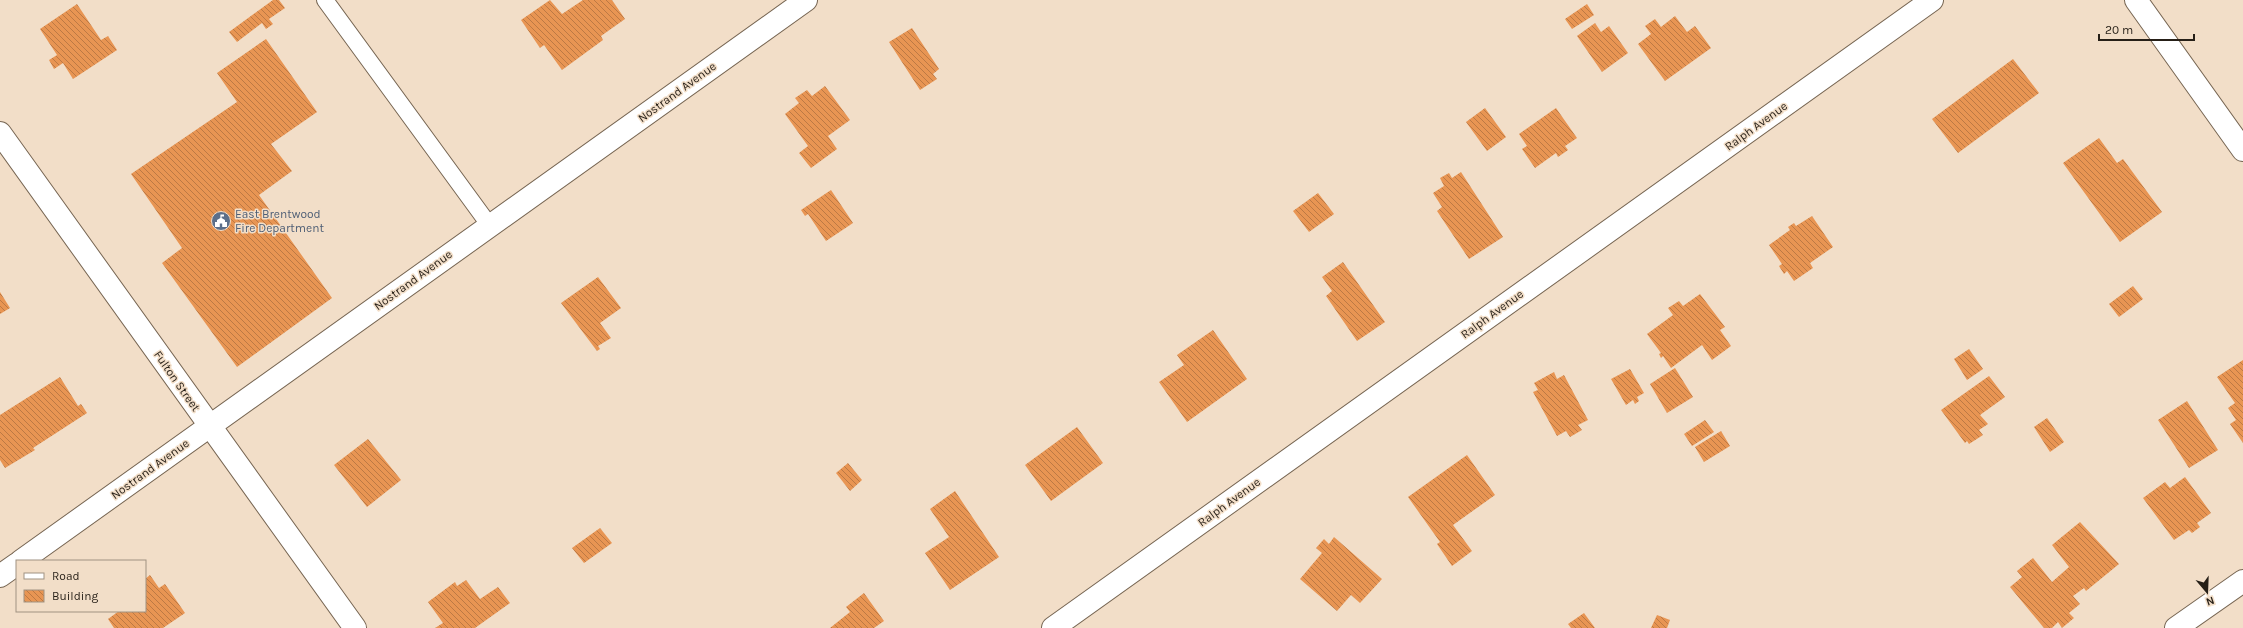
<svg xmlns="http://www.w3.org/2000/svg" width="2243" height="628" font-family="Karla,sans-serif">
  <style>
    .building { fill: url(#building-back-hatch) }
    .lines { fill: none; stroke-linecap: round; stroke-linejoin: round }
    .lane-casing { stroke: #776653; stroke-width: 18 }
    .street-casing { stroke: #776653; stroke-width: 24 }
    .secondary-casing { stroke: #776653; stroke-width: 24 }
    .lane { stroke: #fff; stroke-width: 16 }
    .street { stroke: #fff; stroke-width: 22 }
    .secondary { stroke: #fff; stroke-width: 22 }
    .labels { text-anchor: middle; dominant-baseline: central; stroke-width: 3; stroke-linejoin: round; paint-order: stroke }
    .street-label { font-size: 12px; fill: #261f17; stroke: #f2dec8 }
    .service-label { font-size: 12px; fill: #4e5e75; stroke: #f2dec8; text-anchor: start }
  </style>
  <defs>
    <pattern id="building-back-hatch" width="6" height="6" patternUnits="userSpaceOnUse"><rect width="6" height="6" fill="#e89553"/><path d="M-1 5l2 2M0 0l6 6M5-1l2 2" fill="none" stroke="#bc7944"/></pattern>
  </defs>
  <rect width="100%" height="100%" fill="#f2dec8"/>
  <!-- building -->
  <g class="building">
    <path d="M273,0h6l6,8 -16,11 4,5 -7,5 -4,-6 -25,19 -8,-10z"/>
    <path d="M550,0l12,14 21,-14h29l13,19 -24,17 2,4 -41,30 -18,-25 -4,3 -19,-28z"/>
    <path d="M77,4l24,36 7,-4 9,14 -44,29 -10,-16 -9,6 -5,-9 8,-5 -17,-26z"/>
    <path d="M1587,4l7,11 -22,14 -7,-10z"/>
    <path d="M1675,16l12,16 8,-6 16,22 -46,33 -27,-37 13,-10 -6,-8 10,-7 6,8z"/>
    <path d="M1595,23l6,9 8,-6 19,27 -26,19 -25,-36z"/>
    <path d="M912,28l27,41 -6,5 4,5 -17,11 -31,-48z"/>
    <path d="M266,39l51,73 -46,32 21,27 -33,24 73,103 -95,69 -75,-104 20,-15 -51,-74 106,-72 -20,-29z"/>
    <path d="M2013,59l26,34 -81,60 -26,-34z"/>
    <path d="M825,86l25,34 -22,16 9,13 -26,19 -12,-15 9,-7 -23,-32 14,-11 -4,-5 12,-8 5,6z"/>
    <path d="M1485,108l21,29 -19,14 -21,-29z"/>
    <path d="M1556,108l21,30 -12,8 3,4 -10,7 -2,-4 -21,15 -13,-19 5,-3 -8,-12z"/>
    <path d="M2099,138l18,25 6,-4 39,53 -42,30 -57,-79z"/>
    <path d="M1461,172l42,65 -34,22 -32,-48 5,-4 -9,-14 11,-7 -4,-8 9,-5 3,5z"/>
    <path d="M831,190l22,33 -27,18 -18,-27 -3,2 -4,-6z"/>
    <path d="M1318,193l16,21 -25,18 -16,-21z"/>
    <path d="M1812,216l21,31 -23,16 3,5 -19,13 -7,-10 -3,3 -5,-8 3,-2 -13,-19 21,-15 -2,-3 6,-4 2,3z"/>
    <path d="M1343,262l42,60 -28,19 -31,-45 6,-5 -10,-14z"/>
    <path d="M598,277l23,31 -21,15 11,15 -13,8 2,3 -3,2 -36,-48z"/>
    <path d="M2133,286l10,13 -24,18 -10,-13z"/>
    <path d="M0,292l10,16 -10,6z"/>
    <path d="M1700,294l25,33 -5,3 11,16 -19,14 -10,-15 -31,23 -8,-12 -2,2 -2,-4 2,-1 -14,-19 26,-19 -5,-7 11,-7 4,5z"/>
    <path d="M1213,330l34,49 -60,43 -28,-40 25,-17 -7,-10z"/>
    <path d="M1969,349l14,20 -16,11 -13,-21z"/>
    <path d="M2243,360v83l-13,-19 6,-4 -8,-12 7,-5 -18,-26z"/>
    <path d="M1675,368l18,29 -26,16 -17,-29z"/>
    <path d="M1630,369l14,24 -7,4 2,4 -4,3 -2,-4 -7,5 -15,-26z"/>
    <path d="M1554,372l3,7 7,-4 24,45 -10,5 4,5 -12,7 -4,-6 -9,5 -24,-44 5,-2 -4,-7z"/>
    <path d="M1989,376l16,21 -25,18 8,9 -9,6 4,5 -14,9 -2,-3 -2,2 -24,-33z"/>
    <path d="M60,377l18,29 3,-2 6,9 -54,35 2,2 -30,18 -5,-8v-45z"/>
    <path d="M2187,401l31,49 -29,18 -31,-48z"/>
    <path d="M2047,418l17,24 -14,10 -16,-25z"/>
    <path d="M1705,420l9,12 -22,14 -8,-12z"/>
    <path d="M1077,427l26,36 -52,38 -26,-36z"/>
    <path d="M1721,431l9,15 -26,16 -9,-15z"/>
    <path d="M368,439l33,41 -34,27 -33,-42z"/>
    <path d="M1467,455l28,40 -42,30 19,26 -20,15 -15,-22 3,-2 -32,-45z"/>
    <path d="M848,463l14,17 -12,11 -14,-18z"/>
    <path d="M2185,477l26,36 -14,10 3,4 -8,6 -3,-3 -15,10 -31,-42 22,-16 5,6z"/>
    <path d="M955,491l44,66 -49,33 -25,-37 24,-16 -19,-28z"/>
    <path d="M2080,522l39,42 -33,27 -2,-3 -11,8 7,8 -11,9 5,5 -12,10 -4,-6 -6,6h-8l-34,-41 12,-10 -5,-6 16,-13 19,24 17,-15 -17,-22z"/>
    <path d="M600,528l12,15 -28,20 -12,-15z"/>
    <path d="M1334,537l48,42 -22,24 -9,-8 -14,16 -37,-32 22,-26 -6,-5 8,-9 5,5z"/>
    <path d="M150,575l9,13 6,-4 20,29 -22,15h-49l-6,-9 11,-8h26v-32z"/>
    <path d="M466,580l14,19 18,-12 12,16 -35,25h-40l8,-5 -15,-21 27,-20 2,4z"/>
    <path d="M864,593l20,28 -10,7h-44l20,-16 -4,-5z"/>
    <path d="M1584,613l11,15h-24l-3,-4z"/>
    <path d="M1657,615l13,5 -3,8h-16z"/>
  </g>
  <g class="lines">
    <!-- lane casing -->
    <g class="lane-casing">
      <path id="lane" d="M325,0l165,226"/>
    </g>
    <!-- street casing -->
    <g class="street-casing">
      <g id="street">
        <path d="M2136,0l107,150"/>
        <path d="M21,561l785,-561"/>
        <path d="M0,576l17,-12"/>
        <path d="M1053,628l879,-628"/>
        <path d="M2176,628l67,-47"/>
      </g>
    </g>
    <!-- secondary casing -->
    <g class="secondary-casing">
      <path id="secondary" d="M0,133l355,495"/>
    </g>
    <!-- lane -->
    <use href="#lane" class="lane"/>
    <!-- street -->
    <use href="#street" class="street"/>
    <!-- secondary -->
    <use href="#secondary" class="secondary"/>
  </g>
  <!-- icons -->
  <defs>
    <g id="civic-disc" transform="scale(1)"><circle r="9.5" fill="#5c6f8a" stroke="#f2dec8"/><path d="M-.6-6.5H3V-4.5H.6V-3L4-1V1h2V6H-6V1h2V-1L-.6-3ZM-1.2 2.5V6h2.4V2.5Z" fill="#fff"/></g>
  </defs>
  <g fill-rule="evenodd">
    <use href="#civic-disc" x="221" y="221"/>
  </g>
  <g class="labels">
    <!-- street labels -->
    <g class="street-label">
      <text transform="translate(677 92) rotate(-36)">Nostrand Avenue</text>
      <text transform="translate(1756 126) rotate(-36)">Ralph Avenue</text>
      <text transform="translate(413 280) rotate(-36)">Nostrand Avenue</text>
      <text transform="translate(1492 314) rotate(-36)">Ralph Avenue</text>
      <text transform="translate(177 381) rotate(55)">Fulton Street</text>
      <text transform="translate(150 469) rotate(-36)">Nostrand Avenue</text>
      <text transform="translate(1229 502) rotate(-36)">Ralph Avenue</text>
    </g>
    <!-- service labels -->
    <g class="service-label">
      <text x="235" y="214">East Brentwood<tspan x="235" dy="14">Fire Department</tspan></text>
    </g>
  </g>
  <!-- legend -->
  <rect x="16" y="560" width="130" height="52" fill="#f2dec8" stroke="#a09281"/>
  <rect x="24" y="573" width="20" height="6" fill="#ffffff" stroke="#a09281"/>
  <text x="52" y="580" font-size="12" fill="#261f17">Road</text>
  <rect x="24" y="590" width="20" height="12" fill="url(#building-back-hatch)" stroke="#a09281"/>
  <text x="52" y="600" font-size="12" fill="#261f17">Building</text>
  <!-- north arrow -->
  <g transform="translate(2207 592) rotate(161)" stroke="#f2dec8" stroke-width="3" paint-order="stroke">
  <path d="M0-3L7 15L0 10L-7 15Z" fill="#261f17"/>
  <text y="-6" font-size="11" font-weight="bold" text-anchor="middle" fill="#261f17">N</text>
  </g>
  <!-- scale -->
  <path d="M2099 34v6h95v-6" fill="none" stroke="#261f17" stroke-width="2"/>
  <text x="2105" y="34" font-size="12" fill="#261f17" stroke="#f2dec8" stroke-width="3" paint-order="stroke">20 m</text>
</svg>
